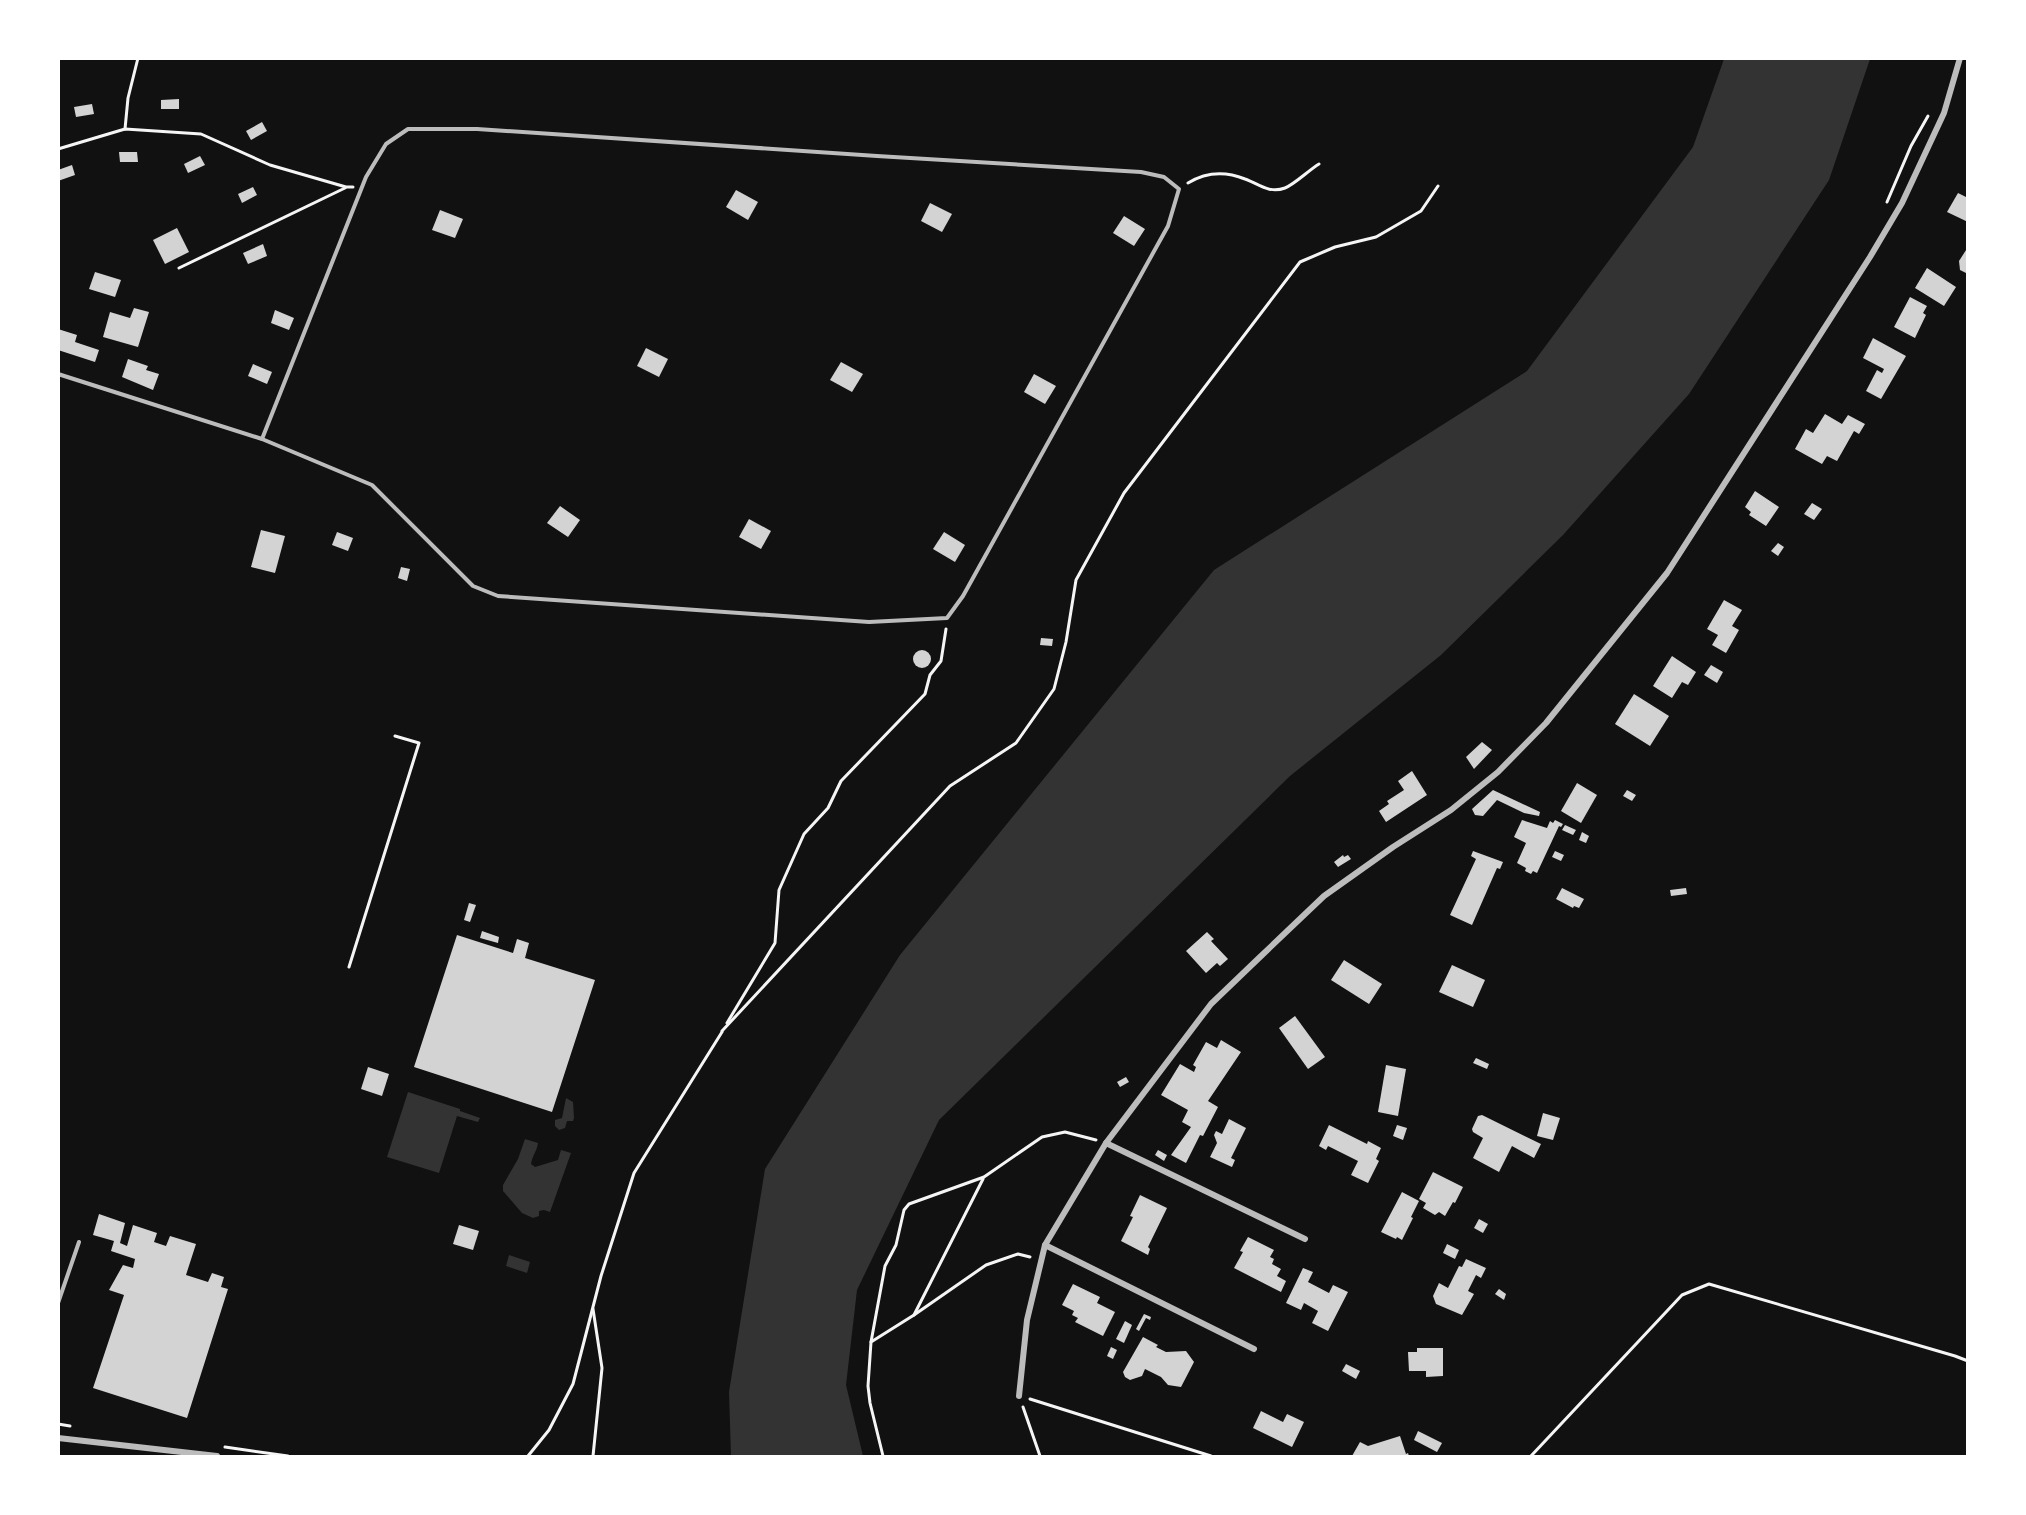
<svg xmlns="http://www.w3.org/2000/svg" width="2026" height="1515" font-family="'Nunito Sans',sans-serif">
  <style>
    .water { fill: #333 }
    .building { fill: #d3d3d3 }
    .lines { fill: none; stroke-linecap: round; stroke-linejoin: round }
    .path { stroke: #f5f5f5; stroke-width: 3 }
    .service { stroke: #bcbcbc; stroke-width: 4 }
    .minor { stroke: #bcbcbc; stroke-width: 6 }
  </style>
  <rect width="100%" height="100%" fill="#111"/>
  <!-- water -->
  <g class="water">
    <path d="M1724,59h146l-41,121 -140,214 -126,141 -122,120 -151,121 -351,344 -82,170 -11,95 17,71h-132l-2,-64 36,-223 135,-214 314,-385 313,-199 166,-224z"/>
    <path d="M408,1092l52,17v2l20,7 -2,4 -21,-6 -18,57 -52,-16z"/>
    <path d="M566,1098l7,4 1,16 -1,3h-6l-2,7 -6,2 -4,-4v-6l7,-2z"/>
    <path d="M525,1139l13,4c-1,8 -6,13 -7,21l4,3 23,-7 3,-10 10,3 -21,59 -6,-2 -5,1v5l-6,2 -11,-5 -19,-22v-6l15,-26z"/>
    <path d="M509,1255l21,7 -3,11 -21,-7z"/>
  </g>
  <!-- building -->
  <g class="building">
    <path d="M179,99v10h-18v-9z"/>
    <path d="M92,104l2,10 -18,3 -2,-10z"/>
    <path d="M262,122l5,9 -16,9 -5,-9z"/>
    <path d="M119,152h18l1,10h-18z"/>
    <path d="M200,156l5,9 -17,8 -4,-9z"/>
    <path d="M72,165l3,10 -17,6v-11z"/>
    <path d="M253,187l4,8 -15,8 -4,-9z"/>
    <path d="M736,190l22,12 -10,18 -22,-13z"/>
    <path d="M1958,193l10,5v24l-21,-10z"/>
    <path d="M930,203l22,11 -10,18 -21,-11z"/>
    <path d="M440,210l23,9 -8,19 -23,-8z"/>
    <path d="M1124,216l21,13 -11,17 -21,-13z"/>
    <path d="M177,228l12,24 -24,12 -12,-24z"/>
    <path d="M263,244l4,12 -19,8 -5,-11z"/>
    <path d="M1968,247v27l-8,-4 -1,-9z"/>
    <path d="M1927,268l29,19 -12,19 -29,-18z"/>
    <path d="M95,272l26,8 -6,17 -26,-8z"/>
    <path d="M1910,297l17,9 -4,7 3,2 -11,23 -21,-11z"/>
    <path d="M134,308l15,4 -11,35 -35,-10 7,-25 20,6z"/>
    <path d="M275,310l19,8 -5,12 -18,-7z"/>
    <path d="M58,329l19,6 -2,7 24,8 -4,12 -37,-12z"/>
    <path d="M1873,338l33,18 -25,43 -15,-8 11,-21 5,3 2,-4 -21,-11z"/>
    <path d="M646,348l22,11 -9,18 -22,-11z"/>
    <path d="M128,359l20,7 -2,4 13,4 -6,16 -31,-13z"/>
    <path d="M841,362l22,12 -11,18 -22,-12z"/>
    <path d="M253,364l19,8 -5,12 -19,-8z"/>
    <path d="M1034,374l22,12 -11,18 -21,-12z"/>
    <path d="M1825,414l17,10 6,-9 17,9 -6,10 -5,-3 -17,30 -10,-5 -5,8 -27,-15 11,-20 7,4z"/>
    <path d="M1755,491l24,16 -13,19 -17,-11 2,-3 -6,-5z"/>
    <path d="M1812,503l10,6 -8,11 -10,-6z"/>
    <path d="M560,506l20,14 -12,17 -21,-14z"/>
    <path d="M749,519l22,12 -10,18 -22,-12z"/>
    <path d="M261,530l24,6 -10,37 -24,-6z"/>
    <path d="M337,532l16,6 -5,13 -16,-6z"/>
    <path d="M944,532l21,13 -10,17 -22,-13z"/>
    <path d="M1778,543l6,4 -6,9 -7,-5z"/>
    <path d="M401,567l9,2 -3,12 -9,-3z"/>
    <path d="M1724,600l18,10 -10,16 7,4 -13,23 -14,-8 6,-10 -11,-6z"/>
    <path d="M1041,638l12,1 -1,7 -12,-1z"/>
    <circle cx="922" cy="659" r="9"/>
    <path d="M1672,656l24,16 -8,13 -6,-3 -10,16 -19,-12z"/>
    <path d="M1711,665l12,7 -6,11 -13,-8z"/>
    <path d="M1634,694l35,22 -19,30 -35,-22z"/>
    <path d="M1482,742l10,8 -18,19 -8,-12z"/>
    <path d="M1412,771l15,24 -41,27 -7,-11 10,-7 -2,-3 17,-11 -6,-9z"/>
    <path d="M1577,783l20,12 -16,28 -20,-12z"/>
    <path d="M1493,790l47,22 -1,4 -15,-3 -27,-13 -14,16 -8,-1 -3,-6z"/>
    <path d="M1627,790l9,5 -4,6 -9,-5z"/>
    <path d="M1522,820l25,8 3,-7 3,2 2,-3 8,4 -2,3 -2,-1 -22,47 -4,-2 -2,3 -6,-3 1,-3 -9,-5 9,-20 -12,-6z"/>
    <path d="M1565,825l11,5 -3,5 -11,-5z"/>
    <path d="M1582,832l7,4 -3,7 -7,-3z"/>
    <path d="M1473,851l30,11 -3,7 -3,-1 -25,57 -22,-10 26,-56 -5,-3z"/>
    <path d="M1555,851l9,4 -3,6 -9,-4z"/>
    <path d="M1343,855l1,2 4,-2 3,4 -13,8 -4,-5z"/>
    <path d="M1562,888l22,11 -5,9 -5,-2 -1,2 -17,-9z"/>
    <path d="M1686,888l1,6 -16,2 -1,-6z"/>
    <path d="M469,903l7,2 -6,17 -6,-2z"/>
    <path d="M482,931l17,6 -1,6 -18,-5z"/>
    <path d="M1207,932l7,7 -3,2 17,18 -8,7 -3,-3 -11,10 -20,-22z"/>
    <path d="M457,935l56,18 4,-14 12,4 -4,15 70,22 -43,132 -138,-45z"/>
    <path d="M1344,960l38,24 -13,20 -38,-24z"/>
    <path d="M1452,965l33,15 -12,27 -34,-15z"/>
    <path d="M1295,1016l30,41 -17,12 -29,-41z"/>
    <path d="M1221,1040l20,12 -33,49 10,6 -15,29 -3,-1 -14,28 -15,-8 20,-28 -9,-5 6,-12 -27,-15 19,-31 14,8 2,-5 -3,-2 13,-23 11,6z"/>
    <path d="M1476,1058l13,6 -2,5 -14,-6z"/>
    <path d="M1386,1065l20,4 -8,47 -20,-4z"/>
    <path d="M368,1067l21,7 -7,22 -21,-7z"/>
    <path d="M1126,1077l3,5 -9,5 -3,-5z"/>
    <path d="M1543,1113l17,5 -7,22 -16,-4z"/>
    <path d="M1482,1115l59,29 -7,14 -22,-12 -13,26 -26,-14 10,-20 -10,-6 -1,-3 6,-13z"/>
    <path d="M1229,1119l17,9 -15,30 4,2 -3,7 -22,-10 7,-14 -3,-8 2,-4 6,3z"/>
    <path d="M1329,1125l38,19 1,-3 13,7 -5,11 3,2 -11,22 -17,-8 7,-14 -30,-15 -2,4 -7,-4z"/>
    <path d="M1397,1125l10,3 -4,12 -10,-4z"/>
    <path d="M1158,1150l9,5 -3,6 -9,-6z"/>
    <path d="M1433,1172l30,15 -8,16 -2,-1 -8,14 -6,-4 -4,3 -12,-7 3,-5 -7,-4z"/>
    <path d="M1402,1192l17,9 -8,16 2,1 -11,22 -5,-3 -1,2 -15,-7z"/>
    <path d="M1140,1195l27,13 -19,39 2,2 -2,6 -27,-14 12,-24 -3,-1z"/>
    <path d="M99,1214l26,9 -5,20 7,3 6,-21 24,8 -3,9 12,4 4,-10 26,8 -10,31 22,7 4,-9 12,4 -3,10 7,2 -41,129 -94,-30 31,-93 -15,-5 14,-25 10,3 2,-9 -24,-8 3,-10 -21,-6z"/>
    <path d="M1479,1219l9,5 -5,9 -9,-5z"/>
    <path d="M459,1225l20,6 -6,19 -20,-6z"/>
    <path d="M1248,1237l26,13 -4,7 4,2 -2,5 9,5 -4,7 9,5 -5,11 -47,-24 9,-16 -3,-1z"/>
    <path d="M1447,1244l12,6 -4,9 -12,-6z"/>
    <path d="M1466,1259l20,9 -5,10 -5,-3 -8,16 6,3 -12,21 -26,-11 -3,-8 6,-13 9,5 11,-22 3,1z"/>
    <path d="M1303,1268l10,4 -5,10 21,11 4,-8 15,7 -20,39 -16,-8 6,-12 -14,-8 -3,7 -15,-7z"/>
    <path d="M1073,1284l27,13 -3,6 18,9 -12,24 -28,-14 3,-4 -6,-3 2,-4 -12,-6z"/>
    <path d="M1499,1289l7,5 -2,6 -9,-6z"/>
    <path d="M1144,1314l7,3 -1,3 -4,-2 -7,13 -3,-2z"/>
    <path d="M1125,1321l7,4 -8,18 -8,-4z"/>
    <path d="M1143,1337l15,8 -2,2 10,5 20,-1 8,11 -13,25 -13,-2 -7,-8 -16,-8 -3,7 -12,4 -5,-3 -2,-5z"/>
    <path d="M1111,1347l6,3 -4,9 -6,-3z"/>
    <path d="M1417,1348h26v28l-17,1v-6h-17l-1,-19h9z"/>
    <path d="M1346,1364l14,7 -4,8 -14,-8z"/>
    <path d="M1261,1411l22,11 4,-8 17,8 -12,25 -39,-19z"/>
    <path d="M1418,1431l24,12 -5,9 -23,-12z"/>
    <path d="M1400,1436l6,18 2,-1 1,3h-57l8,-14 8,4z"/>
  </g>
  <g class="lines">
    <!-- path -->
    <g class="path">
      <path d="M125,129l3,-31 10,-40"/>
      <path d="M58,149l67,-20 76,5 69,31 76,22h7"/>
      <path d="M1188,183c18,-11 37,-12 57,-4 14,5 24,15 40,9 10,-4 24,-18 34,-24"/>
      <path d="M1887,202l24,-56 17,-30"/>
      <path d="M179,268l166,-80"/>
      <path d="M349,967l70,-224 -24,-7"/>
      <path d="M727,1023l48,-80 4,-53 25,-56 24,-26 13,-27 84,-87 5,-19 11,-14 5,-32"/>
      <path d="M722,1031l228,-245 66,-43 38,-54 12,-47 10,-62 48,-87 176,-231 35,-15 41,-10 45,-26 17,-25"/>
      <path d="M593,1309l9,59 -9,88"/>
      <path d="M914,1315l69,-136"/>
      <path d="M871,1342l43,-27 72,-50 32,-11 12,3"/>
      <path d="M1030,1399l181,57"/>
      <path d="M1023,1407l17,49"/>
      <path d="M58,1424l12,2"/>
      <path d="M225,1447l63,9"/>
      <path d="M528,1456l21,-26 24,-46 28,-108 33,-103 88,-141"/>
      <path d="M883,1456l-13,-53 -2,-17 3,-44 14,-76 11,-21 8,-35 5,-6 75,-27 58,-40 23,-5 31,8"/>
      <path d="M1531,1456l151,-161 27,-11 246,72 13,5"/>
    </g>
    <!-- service -->
    <g class="service">
      <path d="M58,374l204,65 110,46 101,101 25,10 371,26 78,-4 16,-22 205,-370 11,-37 -15,-12 -23,-5 -264,-16 -400,-27h-69l-22,15 -20,33 -104,262"/>
      <path d="M58,1303l21,-61"/>
    </g>
    <!-- minor -->
    <g class="minor">
      <path d="M1106,1143l199,96"/>
      <path d="M1045,1245l209,104"/>
      <path d="M1019,1396l8,-76 18,-75 61,-102 105,-139 49,-47 64,-61 69,-49 58,-37 47,-38 48,-49 121,-150 203,-316 32,-54 42,-90 16,-55"/>
      <path d="M58,1438l159,18"/>
    </g>
  </g>
  <!-- border -->
  <rect width="2026" height="1515" fill="none" stroke="#ffffff" stroke-width="120"/>
</svg>
